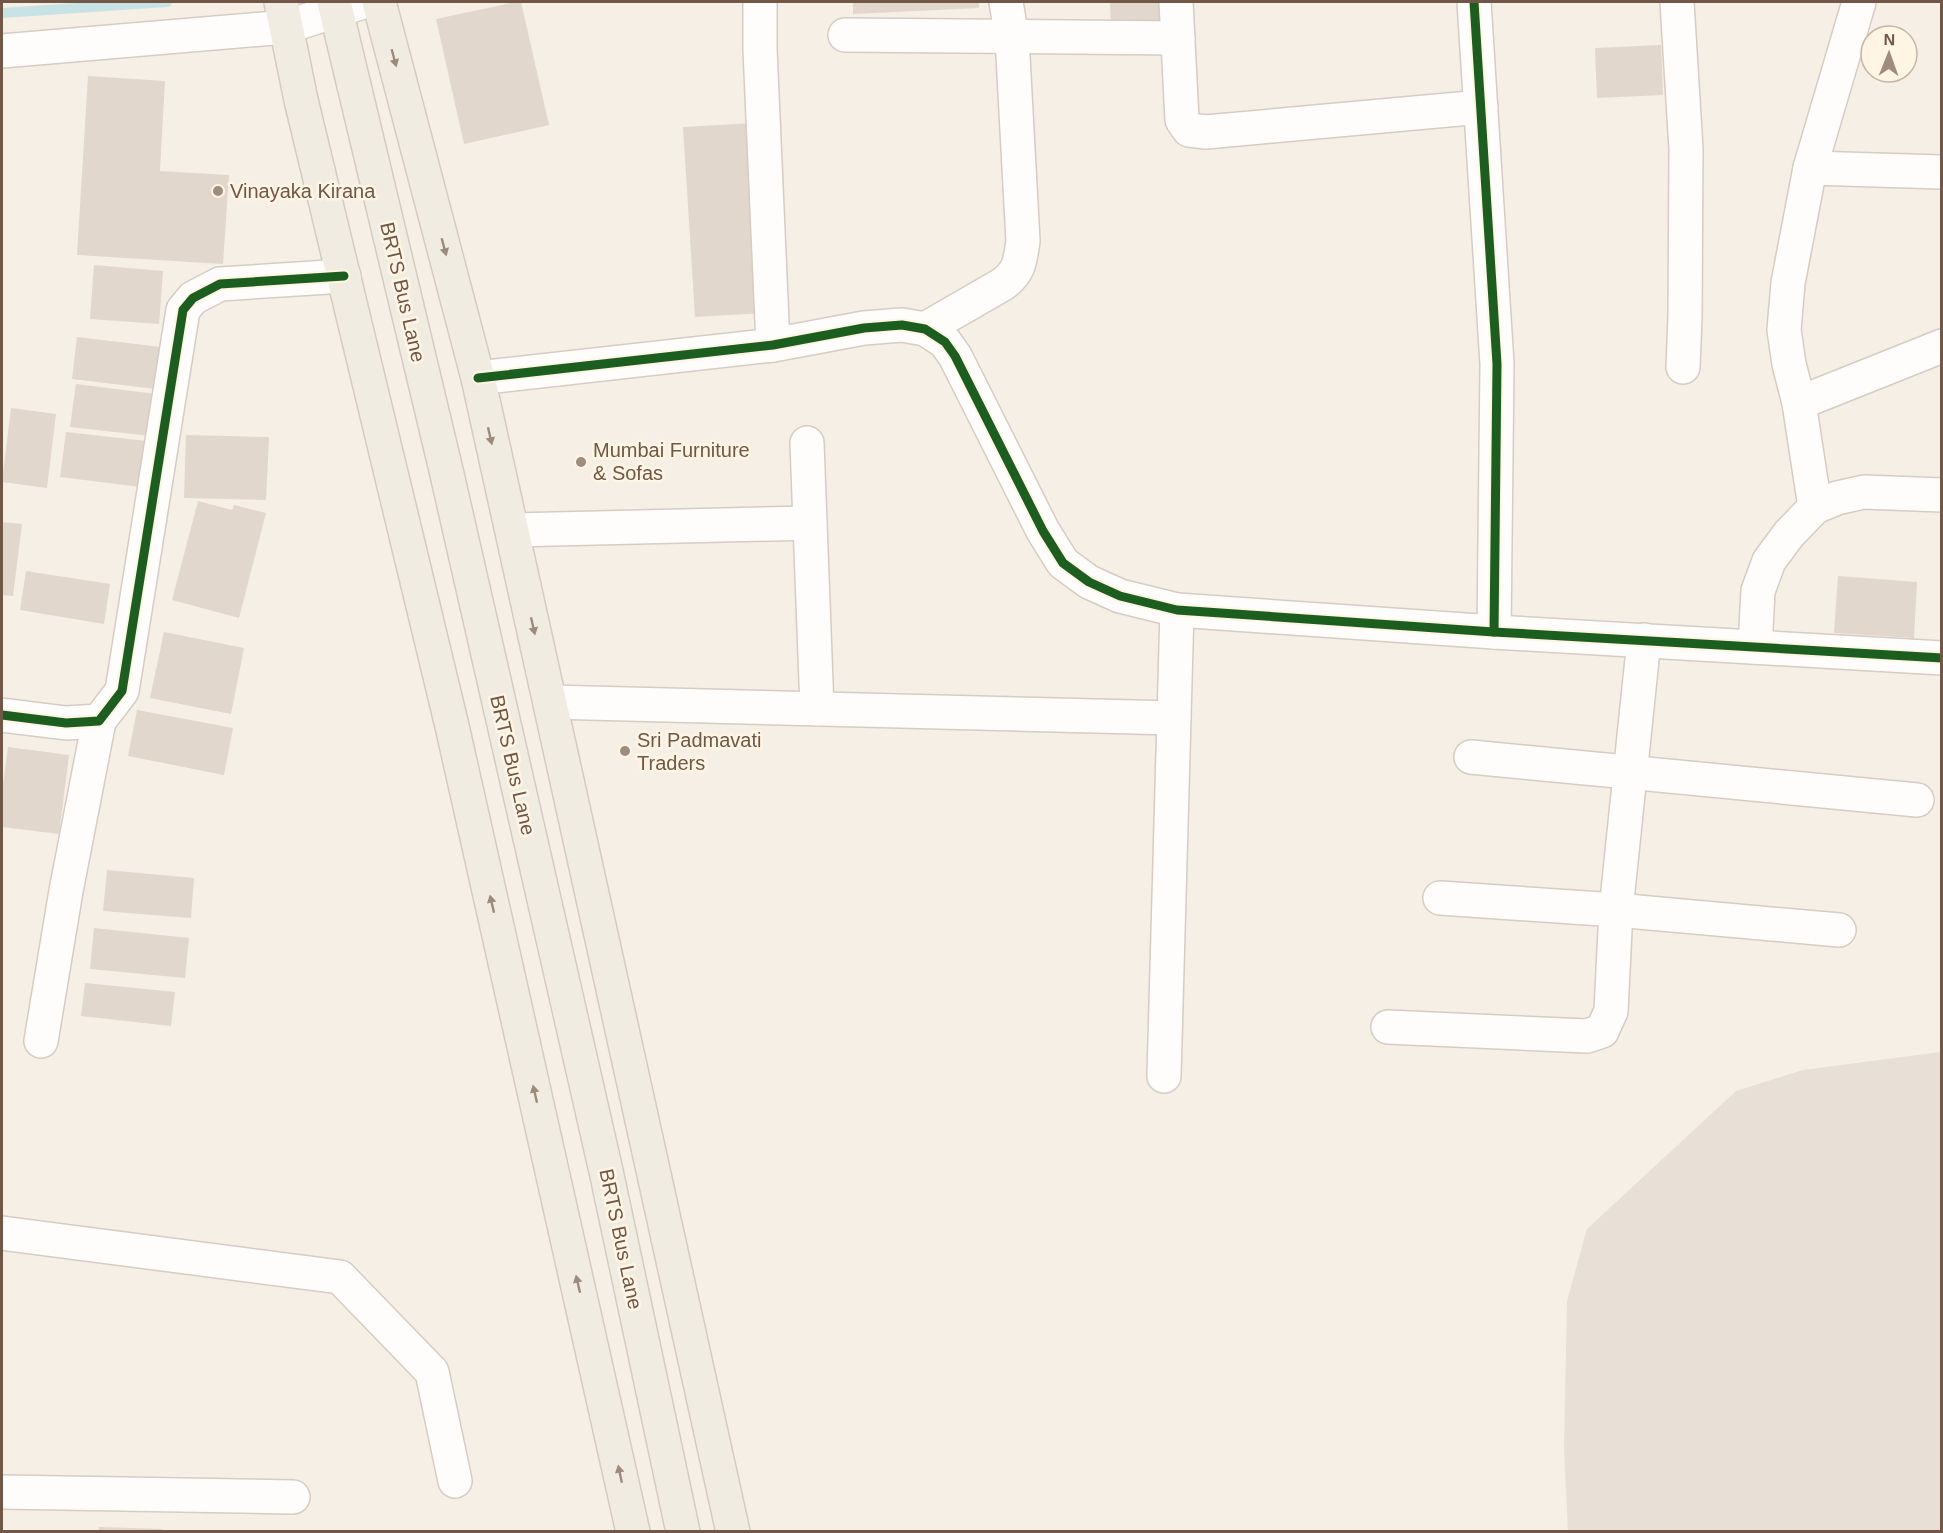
<svg xmlns="http://www.w3.org/2000/svg" width="1943" height="1533" font-family="Arial,sans-serif">
  <style>
    .industrial { fill: #e8dfd6 }
    .lines { fill: none; stroke-linecap: round; stroke-linejoin: round }
    .stream { stroke: #c7e3e6; stroke-width: 10 }
    .building { fill: #e1d7cd }
    .minor-casing { stroke: #d6ccc3; stroke-width: 36 }
    .major-casing { stroke: #d4cbc3; stroke-width: 36 }
    .minor { stroke: #fefdfb; stroke-width: 33 }
    .major { stroke: #f1ece2; stroke-width: 33 }
    .cycleway-casing { stroke: #fff5e4; stroke-width: 13 }
    .cycleway { stroke: #1b5e20; stroke-width: 9 }
    .oneway { fill: #9e8a7d }
    .poi-dot { fill: #a08c7e; stroke: #fff5e4; stroke-width: 2 }
    .labels { text-anchor: middle; dominant-baseline: central; stroke-width: 5; stroke-linejoin: round; paint-order: stroke }
    .poi-label { font-size: 20px; fill: #725646; stroke: #fff5e4; text-anchor: start }
    .street-label { font-size: 20px; fill: #725646; stroke: #fff5e4 }
  </style>
  <rect width="100%" height="100%" fill="#f5efe5"/>
  <!-- industrial -->
  <path class="industrial" d="M1941,1052v479h-373l-4,-82 3,-148 20,-72 149,-138 67,-21z"/>
  <g class="lines">
    <!-- stream -->
    <path class="stream" d="M2,13l165,-11"/>
  </g>
  <!-- building -->
  <g class="building">
    <path d="M516,2h5l28,123 -85,19 -28,-125z"/>
    <path d="M853,2h126v6l-126,6z"/>
    <path d="M1110,2h56v22l-55,1z"/>
    <path d="M1661,45l2,50 -66,3 -2,-50z"/>
    <path d="M88,76l77,5 -5,90 69,4 -6,89 -146,-9z"/>
    <path d="M754,123l11,190 -70,4 -12,-190z"/>
    <path d="M94,265l69,6 -4,53 -69,-5z"/>
    <path d="M77,337l84,10 -5,42 -84,-10z"/>
    <path d="M76,384l80,10 -5,42 -81,-9z"/>
    <path d="M11,408l45,6 -9,74 -45,-6z"/>
    <path d="M66,432l80,9 -5,46 -81,-10z"/>
    <path d="M186,435l83,2 -3,63 -82,-2z"/>
    <path d="M198,501l34,9 2,-5 32,8 -27,105 -67,-18z"/>
    <path d="M2,522l20,2 -9,72 -11,-1z"/>
    <path d="M26,571l84,13 -6,40 -84,-14z"/>
    <path d="M1838,576l79,6 -3,56 -80,-5z"/>
    <path d="M164,632l80,16 -13,66 -81,-16z"/>
    <path d="M137,710l96,18 -9,47 -96,-19z"/>
    <path d="M8,747l61,8 -10,79 -57,-7v-35z"/>
    <path d="M107,870l87,8 -3,40 -88,-7z"/>
    <path d="M94,928l95,10 -4,40 -95,-9z"/>
    <path d="M85,983l90,9 -4,34 -90,-10z"/>
    <path d="M99,1527l64,2v3h-64z"/>
  </g>
  <g class="lines">
    <!-- minor casing -->
    <g class="minor-casing">
      <g id="minor">
        <path d="M760,2v47l13,296"/>
        <path d="M1176,2l6,118 7,10 17,2 275,-25"/>
        <path d="M1474,2l23,362 -3,268"/>
        <path d="M1677,2l9,147 -1,168 -2,50"/>
        <path d="M845,35l333,3"/>
        <path d="M2,51l284,-24 77,-25"/>
        <path d="M1810,168l132,4"/>
        <path d="M925,329l78,-45c17,-13 17,-23 20,-43l-11,-203 -6,-36"/>
        <path d="M478,378l295,-33 91,-17 38,-3 23,4 20,13 10,14 88,175 20,32 26,19 31,14 57,14 317,22 448,26"/>
        <path d="M1799,403l143,-57"/>
        <path d="M807,443l10,266"/>
        <path d="M1815,507l-16,-104 -10,-39 -5,-34 4,-47 22,-115 49,-166"/>
        <path d="M512,530l298,-7"/>
        <path d="M1755,647l3,-56 11,-30 20,-27 26,-27 22,-9 27,-6 78,3"/>
        <path d="M550,702l624,16"/>
        <path d="M2,715l64,8 33,-2 23,-30 61,-381 10,-12 27,-14 124,-8"/>
        <path d="M1471,757l446,43"/>
        <path d="M1440,898l176,12 223,20"/>
        <path d="M1388,1027l199,9 15,-5 9,-20 5,-101 28,-270"/>
        <path d="M41,1041l25,-150 33,-170"/>
        <path d="M1164,1076l13,-466"/>
        <path d="M2,1233l338,44 92,95 23,109"/>
        <path d="M2,1492l291,5"/>
      </g>
    </g>
    <!-- major casing -->
    <g class="major-casing">
      <g id="major">
        <path d="M281,2l20,98 151,626 181,806"/>
        <path d="M334,2l112,468 160,701 77,361"/>
        <path d="M379,2l99,376 255,1154"/>
      </g>
    </g>
    <!-- minor -->
    <use href="#minor" class="minor"/>
    <!-- major -->
    <use href="#major" class="major"/>
    <!-- cycleway casing -->
    <g class="cycleway-casing">
      <g id="cycleway">
        <path d="M1474,2l23,362 -3,268"/>
        <path d="M478,378l295,-33 91,-17 38,-3 23,4 20,13 10,14 88,175 20,32 26,19 31,14 57,14 317,22 448,26"/>
        <path d="M2,715l64,8 33,-2 23,-30 61,-381 10,-12 27,-14 124,-8"/>
      </g>
    </g>
    <!-- cycleway -->
    <use href="#cycleway" class="cycleway"/>
  </g>
  <!-- one-way arrows -->
  <defs><path id="oneway-solid" d="M-6-.8H1V-3.2L6.5 0L1 3.2V.8H-6Z" transform="scale(1.5)"/></defs>
  <g class="oneway">
    <use href="#oneway-solid" transform="translate(394 58) rotate(75)"/>
    <use href="#oneway-solid" transform="translate(444 247) rotate(75)"/>
    <use href="#oneway-solid" transform="translate(490 436) rotate(77)"/>
    <use href="#oneway-solid" transform="translate(533 626) rotate(77)"/>
    <use href="#oneway-solid" transform="translate(492 904) rotate(-103)"/>
    <use href="#oneway-solid" transform="translate(535 1094) rotate(-103)"/>
    <use href="#oneway-solid" transform="translate(578 1284) rotate(-103)"/>
    <use href="#oneway-solid" transform="translate(620 1474) rotate(-102)"/>
  </g>
  <!-- markers -->
  <g class="poi-dot">
    <circle cx="218" cy="191" r="6"/>
    <circle cx="581" cy="462" r="6"/>
    <circle cx="625" cy="751" r="6"/>
  </g>
  <g class="labels">
    <!-- poi labels -->
    <g class="poi-label">
      <text x="230" y="191">Vinayaka Kirana</text>
      <text x="593" y="450">Mumbai Furniture<tspan x="593" dy="23">&amp; Sofas</tspan></text>
      <text x="637" y="740">Sri Padmavati<tspan x="637" dy="23">Traders</tspan></text>
    </g>
    <!-- street labels -->
    <g class="street-label">
      <text transform="translate(403 292) rotate(77)">BRTS Bus Lane</text>
      <text transform="translate(513 765) rotate(77)">BRTS Bus Lane</text>
      <text transform="translate(621 1239) rotate(78)">BRTS Bus Lane</text>
    </g>
  </g>
  <!-- border -->
  <rect width="1943" height="1533" fill="none" stroke="#725646" stroke-width="6"/>
  <!-- north arrow -->
  <g transform="translate(1889 54) rotate(1)"><circle r="28" fill="#fff5e4" stroke="#c7b5a5" stroke-width="1.5"/>
  <path d="M0-4.5L10 22L0 15L-10 22Z" fill="#a08c7e"/>
  <text y="-9" font-size="16" font-weight="bold" text-anchor="middle" fill="#725646">N</text>
  </g>
</svg>
